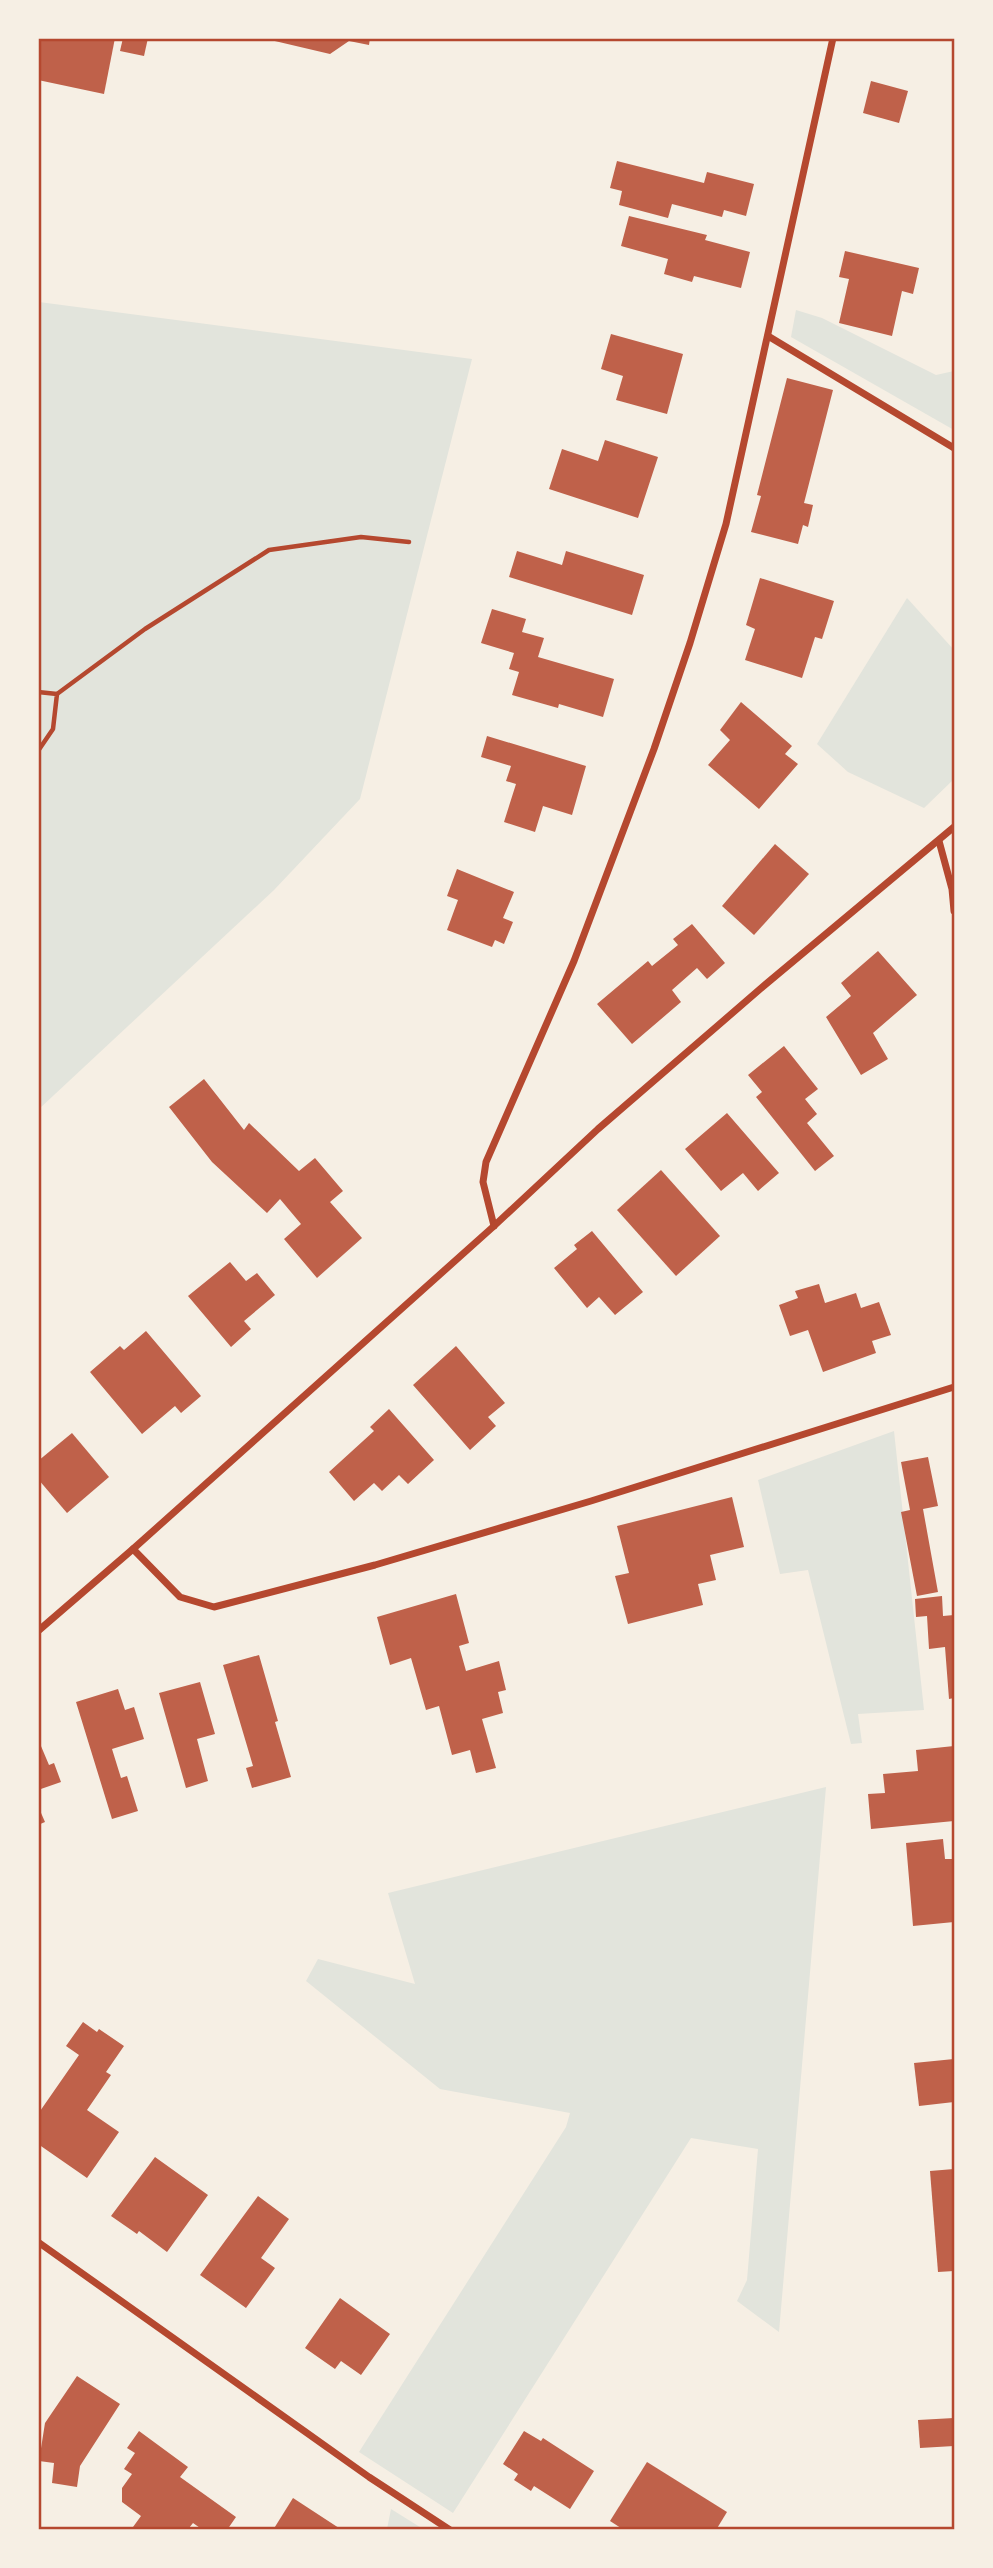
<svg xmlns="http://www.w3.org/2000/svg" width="993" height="2568" font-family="'Zilla Slab',serif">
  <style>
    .green { fill: #e2e4dc }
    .building { fill: #bf614a }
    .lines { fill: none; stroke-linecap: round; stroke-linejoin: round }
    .path { stroke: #b5482f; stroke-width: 4.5 }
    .minor { stroke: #b5482f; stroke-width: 7 }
    .neatline { fill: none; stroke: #b5482f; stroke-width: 2.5 }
  </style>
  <rect width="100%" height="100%" fill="#f6efe4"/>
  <!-- green -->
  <g class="green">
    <path d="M39,302l433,57 -112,440 -86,91 -235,219z"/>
    <path d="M796,310l26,8 114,57 18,-4v59l-163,-93z"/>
    <path d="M907,598l47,52v129l-30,29 -76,-36 -31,-28z"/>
    <path d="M894,1431l30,279 -66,4 4,29 -11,1 -43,-174 -28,4 -22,-94z"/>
    <path d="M826,1787l-47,545 -42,-31 10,-21 11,-131 -67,-11 -238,375 -94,-61 207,-325 4,-14 -130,-24 -134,-108 12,-22 97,25 -27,-91z"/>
    <path d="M391,2509l32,20h-36z"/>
  </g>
  <!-- building -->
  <g class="building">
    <path d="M38,38h77l-11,56 -66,-14z"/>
    <path d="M123,38h25l-4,18 -24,-5z"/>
    <path d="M262,38h108l-1,7 -20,-4 -19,13z"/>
    <path d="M871,81l37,10 -9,32 -36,-10z"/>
    <path d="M617,161l87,22 3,-11 47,12 -8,32 -22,-6 -2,7 -50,-13 -4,14 -49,-13 3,-14 -12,-3z"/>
    <path d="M629,216l78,19 -2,5 45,12 -9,36 -47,-12 -2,6 -28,-8 4,-15 -47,-13z"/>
    <path d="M845,251l74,17 -6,26 -11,-3 -10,45 -53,-13 10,-44 -10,-2z"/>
    <path d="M611,334l72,20 -16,60 -51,-14 7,-24 -22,-7z"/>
    <path d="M787,378l46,12 -29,113 9,2 -5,22 -5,-2 -5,19 -47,-12 10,-36 -4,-1z"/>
    <path d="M605,440l53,17 -20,61 -89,-29 13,-40 36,12z"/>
    <path d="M517,551l45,14 4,-14 78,24 -12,40 -123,-38z"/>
    <path d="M760,578l74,23 -12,38 -7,-2 -13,41 -57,-18 10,-31 -9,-4z"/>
    <path d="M492,609l34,10 -4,13 22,6 -6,19 76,22 -11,38 -44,-13 -1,4 -46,-13 7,-23 -10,-3 5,-16 -33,-10z"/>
    <path d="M741,702l51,44 -7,8 13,10 -39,45 -51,-44 22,-25 -10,-10z"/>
    <path d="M487,736l99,30 -14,49 -29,-9 -8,26 -31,-10 12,-38 -10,-3 5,-15 -30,-9z"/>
    <path d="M775,844l34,30 -55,61 -32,-29z"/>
    <path d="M457,869l57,23 -11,26 10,4 -9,22 -9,-4 -3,7 -45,-17 11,-30 -11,-4z"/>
    <path d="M692,924l33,39 -18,16 -10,-11 -25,22 9,12 -49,42 -35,-40 51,-43 4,5 26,-21 -5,-6z"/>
    <path d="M878,951l39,44 -44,38 15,26 -27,16 -35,-58 25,-21 -10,-13z"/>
    <path d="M784,1046l34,43 -13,10 12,15 -10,9 27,33 -19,15 -59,-74 6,-5 -14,-17z"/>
    <path d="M204,1079l40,51 5,-7 50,48 16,-13 28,33 -13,11 32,36 -45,40 -33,-39 17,-15 -21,-25 -13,14 -55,-51 -43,-55z"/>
    <path d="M727,1113l52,60 -21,18 -15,-18 -22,18 -36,-42z"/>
    <path d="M661,1170l59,66 -44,40 -59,-66z"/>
    <path d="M592,1231l51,61 -28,23 -16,-18 -12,11 -33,-40 23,-19 -3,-4z"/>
    <path d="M230,1262l16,19 11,-8 18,22 -31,26 7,8 -20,18 -43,-51z"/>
    <path d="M819,1284l6,19 31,-10 5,15 18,-6 12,33 -19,6 4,12 -53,19 -15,-42 -18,6 -11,-31 19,-7 -3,-7z"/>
    <path d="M146,1331l55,65 -20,17 -6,-7 -33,28 -52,-62 30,-26 4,4z"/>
    <path d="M456,1346l49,57 -17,14 8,9 -26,24 -57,-65z"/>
    <path d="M389,1409l45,51 -26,24 -9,-9 -17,16 -8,-8 -20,18 -25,-29 45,-41 -4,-4z"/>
    <path d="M72,1433l37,44 -42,36 -29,-34v-18z"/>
    <path d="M928,1457l10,49 -15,3 15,83 -21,4 -16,-84 9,-2 -9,-48z"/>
    <path d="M732,1497l12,50 -34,8 6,25 -18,4 5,21 -75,19 -13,-48 14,-3 -12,-47z"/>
    <path d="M456,1594l13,49 -10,3 7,25 33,-10 7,29 -8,2 5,21 -21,6 14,49 -20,5 -6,-23 -18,5 -13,-49 -13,4 -15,-52 -21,7 -13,-48z"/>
    <path d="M942,1596l1,20 11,-1v83l-5,1 -4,-52 -16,2 -2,-33 -11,1 -1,-18z"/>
    <path d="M259,1655l19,66 -3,1 16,55 -39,11 -6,-20 7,-2 -30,-101z"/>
    <path d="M200,1682l15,52 -18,5 11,42 -22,7 -27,-95z"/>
    <path d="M118,1689l7,21 9,-3 10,32 -32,10 9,29 6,-2 11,35 -26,8 -36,-117z"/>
    <path d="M38,1739l11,26 5,-2 7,19 -23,8z"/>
    <path d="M954,1746v75l-83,8 -3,-35 17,-1 -2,-19 35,-3 -2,-21z"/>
    <path d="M38,1806l7,16 -7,3z"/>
    <path d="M943,1839l2,20h9v63l-41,4 -7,-83z"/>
    <path d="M83,2022l14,10 2,-3 25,17 -18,26 5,3 -24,35 32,22 -32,46 -49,-34v-30l41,-59 -13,-9z"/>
    <path d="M954,2059v43l-35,4 -5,-43z"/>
    <path d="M155,2157l53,38 -41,57 -28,-21 -2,3 -26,-18z"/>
    <path d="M954,2169v102l-16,1 -8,-101z"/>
    <path d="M258,2196l31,23 -28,39 14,10 -29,40 -46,-33z"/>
    <path d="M340,2298l50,36 -29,41 -20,-14 -6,8 -30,-21z"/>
    <path d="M77,2376l43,28 -40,62 -3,21 -25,-4 2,-20 -15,-2 6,-38z"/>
    <path d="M954,2418v28l-34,2 -2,-28z"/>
    <path d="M139,2431l49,36 -8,10 56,40 -9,13h-24l-10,-7 -4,5 2,2h-55l-3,-3 8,-11 -19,-14v-14l10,-14 -8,-5 11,-16 -8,-5z"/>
    <path d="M524,2431l17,10 2,-3 51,33 -24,38 -36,-23 -3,5 -17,-11 4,-6 -15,-10z"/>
    <path d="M647,2462l80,50 -11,18h-92l-14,-9z"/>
    <path d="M293,2498l49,32h-69z"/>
  </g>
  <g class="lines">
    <!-- path -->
    <g class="path">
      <path d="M38,692l19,2 -4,35 -15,22"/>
      <path d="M57,694l88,-65 124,-79 92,-13 48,5"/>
    </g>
    <!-- minor -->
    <g class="minor">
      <path d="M768,336l186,112"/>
      <path d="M939,841l13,48 2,22"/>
      <path d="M494,1226l-11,-44 3,-20 88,-201 80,-212 36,-106 36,-119 107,-486"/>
      <path d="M133,1549l47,48 34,10 161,-42 216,-64 363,-114"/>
      <path d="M38,1631l95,-82 361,-323 104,-97 168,-145 188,-157"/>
      <path d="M38,2242l331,235 81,53"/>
    </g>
  </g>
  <!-- border -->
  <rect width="993" height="2568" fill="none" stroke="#f6efe4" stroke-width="80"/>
  <rect x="40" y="40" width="913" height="2488" class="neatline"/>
</svg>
